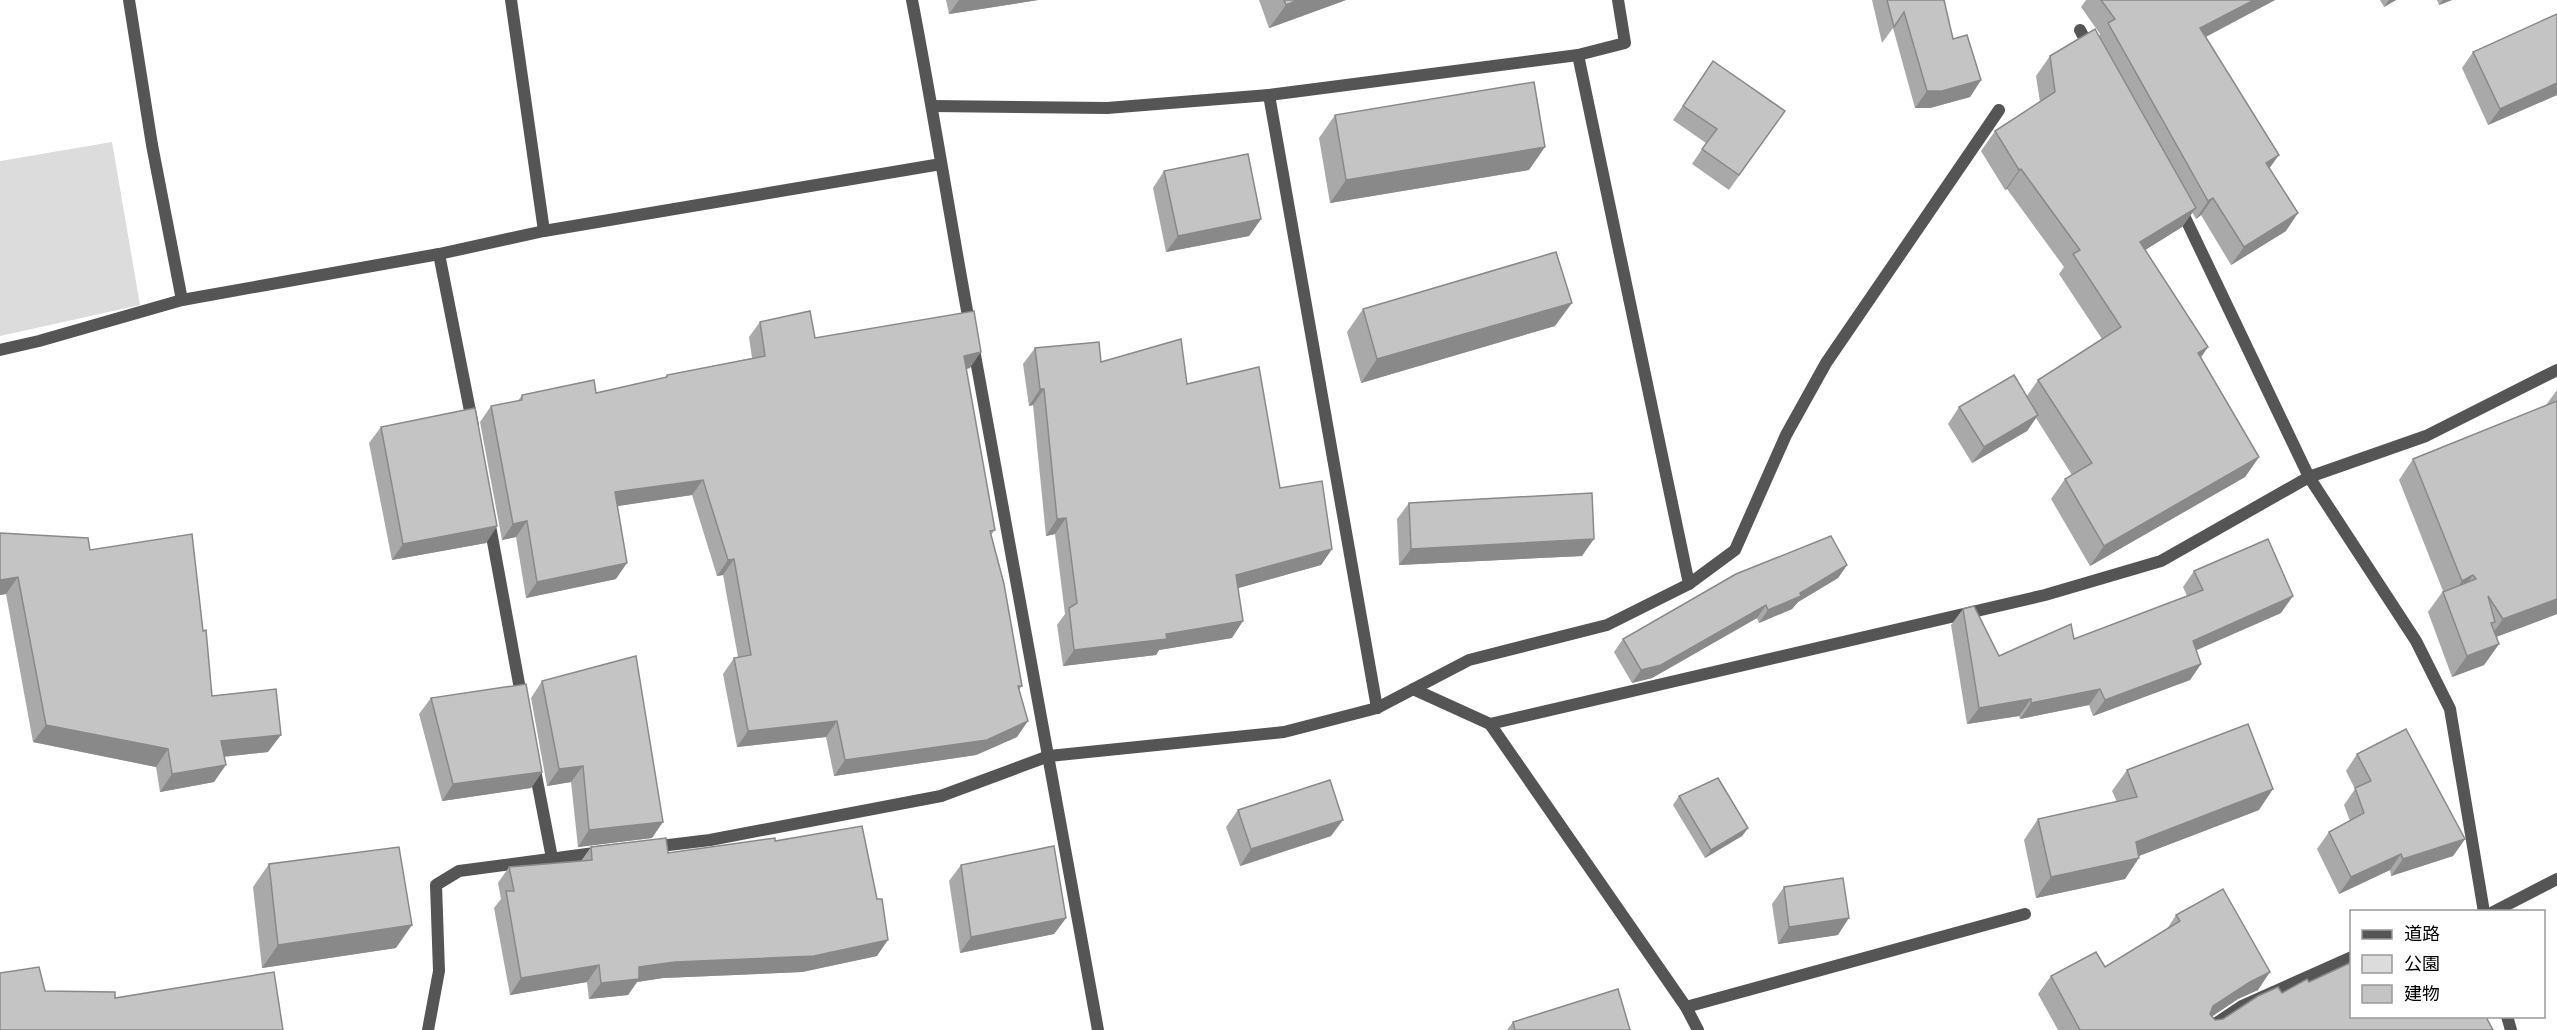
<svg xmlns="http://www.w3.org/2000/svg" width="2557" height="1030" font-family="Jost,'Noto Sans JP',sans-serif">
  <style>
    .green { fill: #dcdcdc }
    .lines { fill: none; stroke-linecap: round; stroke-linejoin: round }
    .service { stroke: #555; stroke-width: 12 }
    .minor { stroke: #555; stroke-width: 12 }
    .wall { fill: #a9a9a9 }
    .shaded-wall { fill: #898989 }
    .building { fill: #c4c4c4; stroke: #898989; stroke-width: 1.5 }
  </style>
  <rect width="100%" height="100%" fill="#fff"/>
  <!-- green -->
  <path class="green" d="M112,142l28,163 -140,31v-175z"/>
  <g class="lines">
    <!-- service -->
    <g class="service">
      <path d="M1689,584l46,-34 51,-115 40,-72 173,-253"/>
      <path d="M1686,1007l339,-93"/>
      <path d="M2206,1030l36,-24 110,-49"/>
    </g>
    <!-- minor -->
    <g class="minor">
      <path d="M129,0l23,145 30,155"/>
      <path d="M511,0l33,231"/>
      <path d="M912,0c21,109 38,218 58,327"/>
      <path d="M2080,30l10,19"/>
      <path d="M1269,95l108,613"/>
      <path d="M933,106l174,2 162,-13 309,-40 47,-12 -7,-43"/>
      <path d="M2179,205l130,272 107,164 34,68 34,203"/>
      <path d="M439,254l34,172"/>
      <path d="M973,344l125,686"/>
      <path d="M0,350l39,-9 143,-41 257,-46 105,-23 397,-67"/>
      <path d="M489,520l33,180"/>
      <path d="M1413,689l77,35"/>
      <path d="M534,765l18,93"/>
      <path d="M652,847l58,-7 231,-44 108,-40 235,-24 93,-24 92,-48 138,-35 82,-41 -111,-529"/>
      <path d="M2493,912l64,-33"/>
      <path d="M2507,1016l4,14"/>
      <path d="M428,1030l11,-59 -3,-86 23,-14 143,-19"/>
      <path d="M1698,1030l-12,-23 -196,-283 555,-129 116,-34 148,-84 117,-41 131,-66"/>
    </g>
  </g>
  <!-- wall -->
  <g class="wall">
    <path d="M946,0h92l-89,14z"/>
    <path d="M1259,0h87l-77,28z"/>
    <path d="M1872,0h72l9,39 28,41 -11,17 -40,11h-15l-22,-80 -11,15z"/>
    <path d="M2086,0h189l-69,37 64,131 16,63 -55,34 -30,-50 -5,4 -4,-7 -10,15 -37,23 63,97 -7,10 58,100 -14,20 -155,89 -39,-67 14,-20 7,-4 -36,-57 -9,13 -55,32 -24,-39 11,-17 68,-11 11,-16 64,-41 -43,-65 5,-7 -57,-78 -2,1 -24,-39 14,-20 45,-29 -4,-26 14,-20 49,-20 1,-2 -19,-27z"/>
    <path d="M2380,0h16l-12,7z"/>
    <path d="M2437,0h15l-13,5z"/>
    <path d="M2473,52l84,43 -69,30 -26,-57z"/>
    <path d="M1713,61l72,50 -56,79 -37,-26 14,-21 -33,-23z"/>
    <path d="M1335,115l194,55 -199,33 -11,-65z"/>
    <path d="M1164,171l97,48 -12,17 -83,16 -13,-64z"/>
    <path d="M1363,309l192,17 -194,57 -14,-51z"/>
    <path d="M760,322l55,16 155,30 -4,1 29,161 -4,5 31,151 -3,4 -2,47 -41,18 -142,21 -8,-39 -89,10 -14,-73 11,-16 4,-1 -15,-82 -6,1 -25,-81 -74,11 -2,73 -90,19 -10,-61 -14,3 -22,-118 11,-16 27,-5 4,-6 74,-2 69,-15 2,-3 85,-17 -3,-21z"/>
    <path d="M1035,348l66,14 86,22 93,104 52,61 -11,16 -83,23 -6,50 -73,12 -3,5 -93,11 -6,-41 8,-11 -10,-80 -9,2 -13,-131 -4,1 -6,-42z"/>
    <path d="M2557,390v224l-61,23 3,7 -15,21 -32,12 -24,-65 15,-21 -44,-111 14,-21 133,-54z"/>
    <path d="M381,427l116,99 -11,17 -94,17 -23,-117z"/>
    <path d="M1409,503l173,53 -183,9 -2,-46z"/>
    <path d="M0,533l90,17 113,81 9,65 56,56 -44,5 -10,25 -54,10 -4,-25 -123,-25 -27,-148 -6,1z"/>
    <path d="M1847,565l-9,13 -40,24 -6,7 -33,14 -2,-5 -105,60 -20,5 -18,-31 9,-13z"/>
    <path d="M2194,571l87,42 -85,37 5,14 -11,16 -97,36 -4,-11 -69,14 -1,-3 -52,8 -16,-99 12,-16 36,47 75,-17 113,-43 -4,-9z"/>
    <path d="M542,681l110,157 -74,9 -7,-65 -24,4 -16,-88z"/>
    <path d="M431,698l111,74 -11,16 -89,13 -23,-87z"/>
    <path d="M2357,754l108,85 -12,17 -62,20 -1,-6 -51,24 -22,-45 12,-17 21,-11 -6,-16 11,-16 -9,-18z"/>
    <path d="M2127,770l132,40 -120,46 -14,23 -89,19 -12,-58 14,-21 79,-17 -5,-11z"/>
    <path d="M1679,796l69,32 -6,8 -37,22 -32,-53z"/>
    <path d="M1238,810l93,26 -91,30 -14,-39z"/>
    <path d="M775,841l102,115 -75,16 -139,6 -26,4 -9,13 -39,4 -2,-17 -77,13 -16,-87 7,-9 -3,-16 11,-16 72,-6 10,-14 77,6z"/>
    <path d="M269,864l127,84 -134,20 -9,-81z"/>
    <path d="M961,865l105,53 -12,16 -94,19 -11,-72z"/>
    <path d="M1784,887l54,48 -60,9 -6,-40z"/>
    <path d="M2176,915l82,75 -20,9 -26,17 3,4 8,-1 86,-37 184,48h-435l-20,-36 13,-18 54,-9 62,-38z"/>
    <path d="M1513,1022l117,8h-123z"/>
  </g>
  <!-- shaded-wall -->
  <g class="shaded-wall">
    <path d="M959,0h79l-89,14z"/>
    <path d="M1298,0h48l-77,28 17,-23z"/>
    <path d="M2254,0h21l-87,46 12,-18z"/>
    <path d="M2389,0h7l-12,7z"/>
    <path d="M2443,0h9l-13,5z"/>
    <path d="M1981,80l-11,17 -40,11h-15l12,-17z"/>
    <path d="M2557,83v12l-69,30 12,-16z"/>
    <path d="M1545,147l-16,23 -199,33 16,-23z"/>
    <path d="M2279,155l-13,18v-10z"/>
    <path d="M2021,169l-14,20 -2,1 14,-20z"/>
    <path d="M2213,198l-12,17 -5,4 12,-18z"/>
    <path d="M2196,208l-14,19 -56,35 14,-20z"/>
    <path d="M2298,213l-12,18 -55,34 13,-18z"/>
    <path d="M1261,219l-12,17 -83,16 12,-16z"/>
    <path d="M1572,303l-17,23 -194,57 16,-24z"/>
    <path d="M2208,347l-14,20 4,-14z"/>
    <path d="M981,352l-11,16 -17,4 11,-16z"/>
    <path d="M1040,389h4l-11,16 -4,1z"/>
    <path d="M2038,415l-11,16 -55,32 12,-16z"/>
    <path d="M2259,457l-14,20 -155,89 14,-20z"/>
    <path d="M703,480l-11,15 -88,13 11,-16z"/>
    <path d="M1066,518l-11,16 -9,2 11,-17z"/>
    <path d="M527,521l-11,16 -14,3 11,-16z"/>
    <path d="M497,526l-11,17 -94,17 11,-16z"/>
    <path d="M1594,539l-12,17 -183,9 12,-16z"/>
    <path d="M1332,549l-11,16 -97,27 12,-17z"/>
    <path d="M734,559l-11,16 -6,1 11,-16z"/>
    <path d="M627,563l-11,16 -90,19 11,-16z"/>
    <path d="M1847,565l-9,13 -40,24 -6,7 -33,14 9,-13 32,-17z"/>
    <path d="M2473,575l-14,21 -12,6 15,-21z"/>
    <path d="M18,577l-12,17 -6,1v-15z"/>
    <path d="M2293,596l-12,17 -100,44 12,-16z"/>
    <path d="M2557,599v15l-69,26 15,-21z"/>
    <path d="M1766,605l-9,13 -105,60 -20,5 9,-13z"/>
    <path d="M1243,621l-11,17 -73,12 -3,5 -93,11 11,-16z"/>
    <path d="M2499,644l-15,21 -32,12 15,-21z"/>
    <path d="M2201,664l-11,16 -97,36 12,-16z"/>
    <path d="M2100,689l-11,16 -69,14 11,-16z"/>
    <path d="M2031,699l-12,17 -52,8 12,-16z"/>
    <path d="M837,721l-11,16 -89,10 11,-16z"/>
    <path d="M1028,721l-11,16 -41,18 -142,21 11,-16z"/>
    <path d="M46,725l122,24 -12,18 -123,-25z"/>
    <path d="M281,735l-13,17 -60,6 13,-17z"/>
    <path d="M226,765l-12,17 -54,10 12,-18z"/>
    <path d="M583,766l-12,16 -24,4 12,-17z"/>
    <path d="M542,772l-11,16 -89,13 11,-17z"/>
    <path d="M2273,789l-14,21 -136,52 16,-4 -14,21 -89,19 15,-21 85,-35z"/>
    <path d="M1343,820l-12,16 -91,30 11,-17z"/>
    <path d="M663,822l-11,16 -74,9 11,-17z"/>
    <path d="M1748,828l-6,8 -37,22 6,-8z"/>
    <path d="M2465,839l-12,17 -62,20 12,-17z"/>
    <path d="M2401,854l-11,16 -51,24 12,-17z"/>
    <path d="M1066,918l-12,16 -94,19 11,-16z"/>
    <path d="M1849,918l-11,17 -60,9 11,-17z"/>
    <path d="M412,925l-16,23 -134,20 16,-23z"/>
    <path d="M888,940l-11,16 -75,16 -139,6 -26,4 -9,13 -39,4 12,-16 38,-16 36,-5z"/>
    <path d="M599,965l-12,17 -77,13 11,-17z"/>
    <path d="M2270,972l-12,18 -20,9 -37,25 12,-18 37,-24z"/>
  </g>
  <!-- building -->
  <g class="building">
    <path d="M1284,0h14l-12,5z"/>
    <path d="M1887,0h57l9,39 14,-4 14,45 -39,11h-15l-23,-79 -10,15z"/>
    <path d="M2101,0h153l-54,28 79,127 -13,8 32,50 -54,34 -31,-49 -5,3 -100,-178 7,-4z"/>
    <path d="M2557,14v69l-57,26 -27,-57z"/>
    <path d="M2095,29l101,179 -56,34 68,105 -10,6 61,104 -155,89 -39,-67 27,-16 -54,-83 83,-53 -48,-73 7,-4 -59,-81 -2,1 -24,-39 60,-39 -5,-36z"/>
    <path d="M1713,61l72,50 -46,64 -37,-26 15,-20 -34,-23z"/>
    <path d="M1534,82l11,65 -199,33 -11,-65z"/>
    <path d="M1248,154l13,65 -83,17 -14,-65z"/>
    <path d="M1556,252l16,51 -195,56 -14,-50z"/>
    <path d="M810,311l5,27 159,-27 7,41 -17,4 31,174 -5,1 14,53 18,102h-4l10,35 -41,19 -142,20 -8,-39 -89,10 -14,-73 17,-3 -17,-96 -6,1 -25,-80 -88,12 12,71 -90,19 -10,-61 -14,3 -22,-118 31,-6v-5l72,-15 2,13 71,-16v-2l98,-19 -5,-34z"/>
    <path d="M1181,339l6,45 72,-17 21,121 42,-7 10,68 -96,26 7,46 -77,13 1,5 -93,11 -5,-42 8,-5 -11,-85 -9,1 -13,-130h-4l-5,-41 64,-6 2,20z"/>
    <path d="M2014,375l24,40 -54,32 -25,-40z"/>
    <path d="M2557,401v198l-54,20 -15,-23 7,26 -4,1 8,21 -32,12 -24,-64 33,-13 -3,-4 -11,6 -49,-122z"/>
    <path d="M475,408l22,118 -94,18 -22,-117z"/>
    <path d="M1592,493l2,46 -183,10 -2,-46z"/>
    <path d="M0,533l88,5 2,12 102,-16 11,97 3,-1 6,66 64,-7 5,46 -60,6 5,24 -54,9 -4,-25 -122,-24 -28,-148 -18,3z"/>
    <path d="M1831,536l16,29 -47,28 1,3 -33,14 -2,-5 -105,60 -20,5 -18,-31 113,-65z"/>
    <path d="M2268,539l25,57 -100,45 8,23 -96,36 -5,-11 -69,14v-4l-52,9 -16,-99 11,-3 25,50 72,-32 3,15 129,-49 -9,-19z"/>
    <path d="M636,656l27,166 -74,8 -6,-64 -24,3 -17,-88z"/>
    <path d="M526,684l16,88 -89,12 -22,-86z"/>
    <path d="M2248,724l25,65 -137,53 3,16 -88,19 -13,-58 99,-22 -10,-27z"/>
    <path d="M2406,729l59,110 -62,20 -2,-5 -50,23 -22,-45 35,-19 -9,-25 16,-7 -14,-27z"/>
    <path d="M1718,778l30,50 -37,22 -32,-54z"/>
    <path d="M1330,780l13,40 -92,29 -13,-39z"/>
    <path d="M862,826l15,73h5l6,41 -74,16 -139,6 -36,5v12l-38,4 -2,-18 -78,13 -15,-87h8l-5,-24 83,-7 -1,-13 75,-9 2,15 107,-15v3z"/>
    <path d="M1054,846l12,72 -95,19 -10,-72z"/>
    <path d="M399,847l13,78 -134,20 -9,-81z"/>
    <path d="M1843,878l6,40 -60,9 -5,-40z"/>
    <path d="M2223,889l47,83 -20,10 -37,24 -3,8 5,6 8,-1 35,-23 20,-9 4,6 25,-14 2,3 43,-20v55h134l7,13h-413l-29,-54 45,-24 9,15 75,-46 -4,-6z"/>
    <path d="M39,967l6,24 70,1v6l159,-26 9,58h-283v-57z"/>
    <path d="M1618,989l12,41h-115l-2,-8z"/>
  </g>
  <!-- legend -->
  <rect x="2350" y="910" width="195" height="108" fill="#ffffff" stroke="#999999" stroke-width="1.5"/>
  <rect x="2362" y="930" width="30" height="9" fill="#555555" stroke="#999999" stroke-width="1.5"/>
  <text x="2404" y="940" font-size="18" fill="#000000">道路</text>
  <rect x="2362" y="955" width="30" height="18" fill="#dcdcdc" stroke="#999999" stroke-width="1.5"/>
  <text x="2404" y="970" font-size="18" fill="#000000">公園</text>
  <rect x="2362" y="985" width="30" height="18" fill="#c4c4c4" stroke="#999999" stroke-width="1.5"/>
  <text x="2404" y="1000" font-size="18" fill="#000000">建物</text>
</svg>
